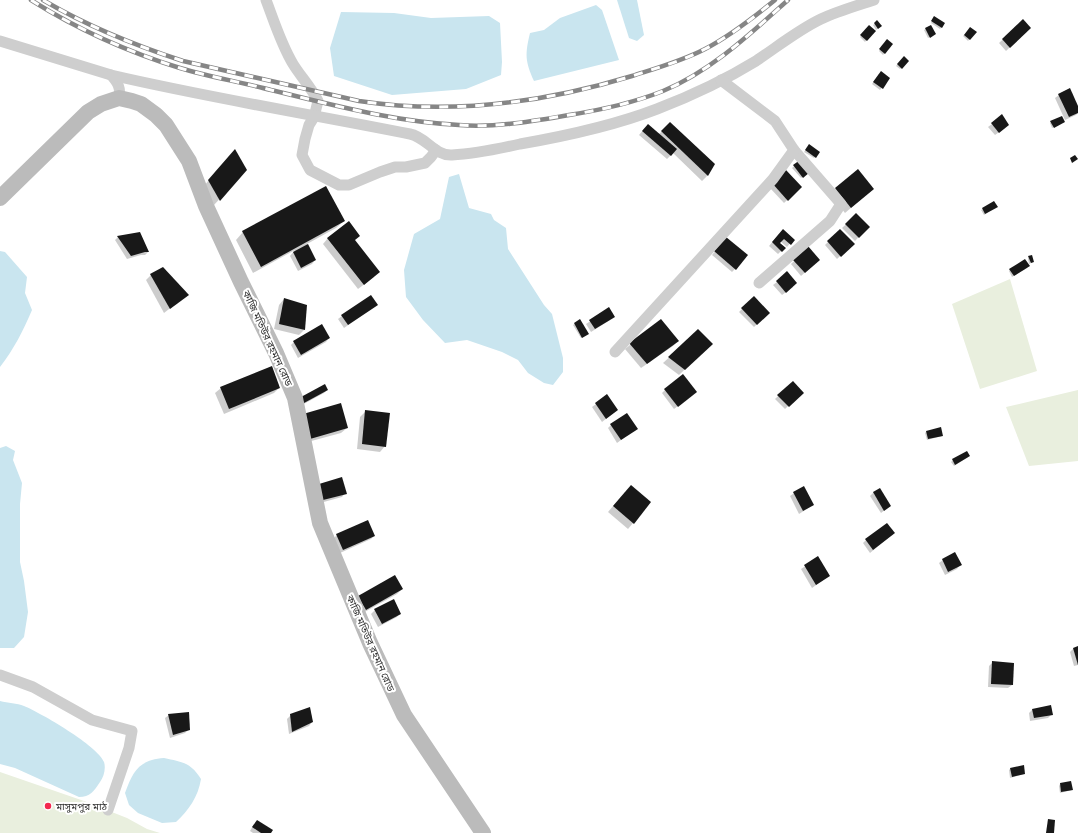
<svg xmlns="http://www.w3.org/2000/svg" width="1078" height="833" font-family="Lato,'Noto Sans Bengali',sans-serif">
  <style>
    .green { fill: #e9efde }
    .water { fill: #c9e5ef }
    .shadow { fill: #0003 }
    .building { fill: #181818 }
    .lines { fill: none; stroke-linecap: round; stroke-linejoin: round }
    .minor { stroke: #cecece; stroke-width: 11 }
    .secondary { stroke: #bbb; stroke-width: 16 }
    .rail-casing { stroke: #868686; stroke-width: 4.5 }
    .rail { stroke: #fff; stroke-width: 3; stroke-dasharray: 9; stroke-linecap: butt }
    .poi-dot { fill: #f3284f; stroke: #fff; stroke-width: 1.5 }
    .labels { text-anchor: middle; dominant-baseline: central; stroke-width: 4; stroke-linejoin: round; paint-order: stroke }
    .street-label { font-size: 10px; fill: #313131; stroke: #fff }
    .poi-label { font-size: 10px; fill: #313131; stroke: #fff; text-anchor: start }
  </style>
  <rect width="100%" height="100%" fill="#fff"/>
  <!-- green -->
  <g class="green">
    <path d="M1010,279l27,92 -57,18 -28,-85z"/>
    <path d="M1078,390v71l-49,5 -23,-59z"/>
    <path d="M0,772l84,29 43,17 20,11 13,4h-160z"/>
  </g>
  <!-- water -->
  <g class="water">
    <path d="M617,0h20l7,35 -7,6 -8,-3z"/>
    <path d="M596,5l6,5 17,50 -85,21c-9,-20 -9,-27 -4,-48l14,-3 16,-12z"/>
    <path d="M341,12l53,1 37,5 58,-2 11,7 2,39 -1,13 -35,14 -74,6 -58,-19 -4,-28z"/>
    <path d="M459,174l10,34 22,6 3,6 12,8 2,21 36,56 8,9 11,44v14l-10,13 -9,-2 -16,-10 -10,-13 -16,-8 -35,-12 -22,3 -22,-23 -17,-23 -2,-27 10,-36 26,-15 9,-42z"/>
    <path d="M0,251l5,1 22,25 -2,16 7,17c-9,21 -18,39 -32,57z"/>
    <path d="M6,446l9,5 -2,9 9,23 -2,21v58l4,19 4,31 -4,25 -10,11h-14v-200z"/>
    <path d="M0,701c8,2 17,2 24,5 17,7 74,40 80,56 2,6 0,15 -4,20 -6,9 -10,15 -21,15l-64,-29 -15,-4z"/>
    <path d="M164,758c19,4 27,5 37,21 -3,18 -12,31 -25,43l-14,1 -24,-10 -9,-8 -4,-12c8,-22 14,-33 39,-35z"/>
  </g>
  <!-- shadow -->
  <g class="shadow">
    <path d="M933,19l11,5 -4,5 -9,-6z"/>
    <path d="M1023,21l7,7 -24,23 -7,-8z"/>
    <path d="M877,22l4,4 -5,4 -3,-5z"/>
    <path d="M930,26l3,9 -5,3 -4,-8z"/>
    <path d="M869,27l5,4 -9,11 -5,-5z"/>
    <path d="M971,28l5,4 -8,9 -5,-5z"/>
    <path d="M887,40l5,4 -9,11 -4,-4z"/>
    <path d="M904,57l4,4 -8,8 -4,-3z"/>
    <path d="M879,74l10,5 -9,11 -8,-6z"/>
    <path d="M1059,95l19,13v5l-2,2 -11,5 -10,-22z"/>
    <path d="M1051,122h13l-12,6 -2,-5z"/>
    <path d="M670,124l44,40 -7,12 -5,5 -29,-28 -6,6 -28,-24 6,-7 14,6z"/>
    <path d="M992,124l13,4 -10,7 -7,-8z"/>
    <path d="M808,147l7,10 -1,1 -10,-6z"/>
    <path d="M229,156l17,14 -32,35 -10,-19z"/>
    <path d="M800,161l8,11 -7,6 -9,-10z"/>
    <path d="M858,170l15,19 -28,24 -15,-19z"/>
    <path d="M786,171l15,16 -17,16 -15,-16z"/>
    <path d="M995,208l-11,7 -3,-5 2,-1z"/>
    <path d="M856,215l12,12 -13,14 -13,-13z"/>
    <path d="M344,221l-8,7 -29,16 8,16 -3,4 -14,7 -8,-15 5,-6 -42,23 -17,-33 7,-8z"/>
    <path d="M840,230l13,14 -16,15 -12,-14z"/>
    <path d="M779,234l14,6 -6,7 -7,-6 -2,2 6,5 -6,6 -9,-8z"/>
    <path d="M118,237l30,15 -3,3h-4l-14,4 -12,-19z"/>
    <path d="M328,238l26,2 20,37 -16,12 -35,-45z"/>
    <path d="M723,242l12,27 -3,3 -20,-17z"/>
    <path d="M808,248l11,12 -18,16 -10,-12z"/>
    <path d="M1029,257l4,5 -4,2 -1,-6z"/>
    <path d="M1027,268l-15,9 -3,-6 1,-1z"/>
    <path d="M151,275l36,20 -23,18 -18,-33z"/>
    <path d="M777,282l16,5 -11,8 -9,-10z"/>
    <path d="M754,297l15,16 -15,14 -15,-15z"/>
    <path d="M284,299l20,31 -5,5 -25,-6 5,-24z"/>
    <path d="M377,305l-33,23 -6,-9 4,-3z"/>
    <path d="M609,309l1,11 -19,12 -5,-8z"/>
    <path d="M580,320l6,15 -5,3 -8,-13z"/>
    <path d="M661,320l17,21 -5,5 -32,22 -16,-19z"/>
    <path d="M698,331l13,13 -32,31 -16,-12z"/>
    <path d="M329,338l-3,4 -28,16 -7,-13 3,-3z"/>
    <path d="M793,382l9,11 -17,16 -10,-10z"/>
    <path d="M221,388h58l-5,5 -50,21 -9,-21z"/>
    <path d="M327,390l-3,3 -24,13 1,-8z"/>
    <path d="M665,390l27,5 -18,14 -12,-16z"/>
    <path d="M607,396l10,14 -15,12 -10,-15z"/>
    <path d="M340,404l7,24 -6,5 -37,10z"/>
    <path d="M366,411l19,35 -5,6 -23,-3 3,-32z"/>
    <path d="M611,425l25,4 -19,14 -9,-15z"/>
    <path d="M926,432l16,4 -15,4 -2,-7z"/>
    <path d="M968,457l-14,9 -3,-4 2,-2z"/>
    <path d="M319,485l26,8 -3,4 -22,6z"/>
    <path d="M803,487l10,18 -14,9 -9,-18z"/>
    <path d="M625,492l25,11 -22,26 -20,-17z"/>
    <path d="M874,492l16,14 -9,7 -11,-17z"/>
    <path d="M894,533l-24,20 -7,-10 3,-3z"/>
    <path d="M337,535l37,1 -3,3 -31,14 -7,-14z"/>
    <path d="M818,558l11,18 -17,12 -11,-19z"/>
    <path d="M943,560l17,5 -3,4 -12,6 -6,-12z"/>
    <path d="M402,589l-5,5 -36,20 -7,-12z"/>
    <path d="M394,600l6,13 -3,4 -19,10 -7,-13 4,-4z"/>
    <path d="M1078,647v18l-4,1 -4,-14 3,-3z"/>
    <path d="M993,662l19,23 -4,3 -20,-1 1,-21z"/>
    <path d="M1032,710l20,4 -4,4 -18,3 -1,-8z"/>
    <path d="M169,715l19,15 -3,3 -15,5 -5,-20z"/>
    <path d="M291,715l21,7 -3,4 -20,8 -2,-15z"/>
    <path d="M1010,769l14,5 -14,4 -1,-8z"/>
    <path d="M1060,784l12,6 -12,3 -1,-7z"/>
    <path d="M254,824l16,9h-17l-3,-2z"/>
  </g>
  <!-- building -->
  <g class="building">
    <path d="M934,16l11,7 -3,5 -11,-7z"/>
    <path d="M1023,19l8,9 -21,20 -8,-9z"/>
    <path d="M877,20l5,6 -4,3 -4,-6z"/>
    <path d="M869,25l7,6 -9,10 -7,-6z"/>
    <path d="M931,25l5,9 -6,4 -5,-10z"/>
    <path d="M970,27l7,5 -7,8 -6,-5z"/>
    <path d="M887,39l6,5 -8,10 -6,-5z"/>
    <path d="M904,56l5,5 -7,8 -5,-5z"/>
    <path d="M881,71l9,7 -7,11 -10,-7z"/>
    <path d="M1070,88l8,18v7l-9,4 -11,-23z"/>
    <path d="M1002,114l7,11 -10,8 -8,-10z"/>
    <path d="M1062,116l3,6 -11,6 -4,-7z"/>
    <path d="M670,122l45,42 -7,12 -47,-45z"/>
    <path d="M648,124l29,25 -6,7 -29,-25z"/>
    <path d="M809,144l11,8 -4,6 -11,-8z"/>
    <path d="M235,149l12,21 -27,31 -12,-21z"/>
    <path d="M1075,155l3,4 -6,4 -2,-5z"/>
    <path d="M800,160l10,12 -7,6 -10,-13z"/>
    <path d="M858,169l16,20 -23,19 -16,-20z"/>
    <path d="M786,170l16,17 -14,14 -16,-18z"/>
    <path d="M326,186l19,35 -84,46 -19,-36z"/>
    <path d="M994,201l4,6 -13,7 -3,-6z"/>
    <path d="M856,213l14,14 -11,11 -14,-14z"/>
    <path d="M349,221l11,15 -5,4 25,32 -16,13 -37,-47z"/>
    <path d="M783,229l12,11 -4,5 -7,-6 -4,4 6,5 -4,4 -10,-10z"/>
    <path d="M840,229l15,15 -14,13 -14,-16z"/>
    <path d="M140,232l9,20h-4l-14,4 -14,-20z"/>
    <path d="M726,237l22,18 -12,15 -22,-19z"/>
    <path d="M308,244l8,16 -15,8 -8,-16z"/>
    <path d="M808,246l12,14 -15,13 -12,-13z"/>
    <path d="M1032,255l2,7 -3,1 -3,-7z"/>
    <path d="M1025,259l5,7 -16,10 -5,-7z"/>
    <path d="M163,267l26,28 -19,14 -20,-35z"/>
    <path d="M787,271l10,12 -11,10 -10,-12z"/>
    <path d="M371,295l7,10 -30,20 -7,-10z"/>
    <path d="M754,296l16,17 -13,12 -16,-17z"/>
    <path d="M284,298l23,7 -2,25 -26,-6z"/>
    <path d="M609,307l6,10 -20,12 -6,-9z"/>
    <path d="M580,319l9,15 -7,4 -8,-15z"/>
    <path d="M661,319l18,22 -32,23 -18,-21z"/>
    <path d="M322,324l8,14 -29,17 -8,-14z"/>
    <path d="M698,329l15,15 -28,26 -17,-13z"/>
    <path d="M272,366l8,22 -51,21 -9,-22z"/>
    <path d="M683,374l14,18 -19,15 -14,-18z"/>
    <path d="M793,381l11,12 -15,14 -12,-12z"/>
    <path d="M325,384l3,6 -24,13 -3,-6z"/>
    <path d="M607,394l11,16 -12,9 -11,-16z"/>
    <path d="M341,403l7,25 -38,11 -7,-25z"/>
    <path d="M365,410l25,3 -4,34 -24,-3z"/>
    <path d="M627,413l11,16 -17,11 -11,-16z"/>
    <path d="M941,427l2,9 -15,3 -2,-8z"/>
    <path d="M967,451l3,5 -15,9 -3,-6z"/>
    <path d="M342,477l5,17 -24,6 -4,-16z"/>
    <path d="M631,485l20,17 -17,22 -21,-18z"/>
    <path d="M804,486l10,19 -11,6 -10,-19z"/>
    <path d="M880,488l11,18 -7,5 -11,-19z"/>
    <path d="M368,520l7,16 -32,14 -7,-16z"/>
    <path d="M887,523l8,10 -22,17 -8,-11z"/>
    <path d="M955,552l7,13 -14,7 -6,-13z"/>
    <path d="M818,556l12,20 -14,9 -12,-20z"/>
    <path d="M395,575l8,14 -37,21 -8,-14z"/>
    <path d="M394,599l7,15 -19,10 -8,-15z"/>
    <path d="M1078,646v19l-5,-17z"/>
    <path d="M992,661l22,2 -1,22 -22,-1z"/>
    <path d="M1051,705l2,10 -19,3 -2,-9z"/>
    <path d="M310,707l3,15 -21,10 -2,-18z"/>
    <path d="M189,712l1,18 -17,5 -5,-21z"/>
    <path d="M1024,765l1,9 -13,3 -2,-9z"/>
    <path d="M1071,781l2,9 -12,2 -1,-9z"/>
    <path d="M1048,819l7,1 -1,13h-8z"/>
    <path d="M257,820l16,10 -2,3h-10l-9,-6z"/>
  </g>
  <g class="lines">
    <!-- minor -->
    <g class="minor">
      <path d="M266,0c8,21 15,44 27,64 8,13 18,23 25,37l-4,16 -5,8 -4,14 -3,16 8,15 29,15h10l31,-13 15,-5h11l19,-4 6,-6 5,-7"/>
      <path d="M0,41l111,34c7,8 10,13 8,23"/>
      <path d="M111,75c99,23 199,39 299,59 16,3 25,22 42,21 22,-1 46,-6 68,-11 46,-8 93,-18 137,-35 34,-13 68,-29 99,-48 21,-14 42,-31 65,-42 17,-8 35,-13 53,-19"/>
      <path d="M759,283l71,-62 11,-17 -47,-54"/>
      <path d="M615,352l158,-173 21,-29 -19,-29 -54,-41"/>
      <path d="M0,675l33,12 59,33 40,11 -3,17 -21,62"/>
    </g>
    <!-- secondary -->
    <path class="secondary" d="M0,198l88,-86 13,-8 18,-6 13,3 9,3 15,11 10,10 23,36 17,45 35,76 35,71 19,45 25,125 50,120 34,72 79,118"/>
    <!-- rail casing -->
    <g class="rail-casing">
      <g id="rail">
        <path d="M31,0c46,29 97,52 149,68 29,9 61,14 91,22 62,15 124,32 188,35 36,3 74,-4 110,-10 32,-5 64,-12 94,-24 48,-20 87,-57 125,-91"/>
        <path d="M43,0c44,26 91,45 140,61l176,40c92,14 184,2 273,-25 25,-8 50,-15 73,-27 25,-13 48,-31 70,-49"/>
      </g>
    </g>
    <!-- rail -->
    <use href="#rail" class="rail"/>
  </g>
  <!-- markers -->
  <circle class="poi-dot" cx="48" cy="806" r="4"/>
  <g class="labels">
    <!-- street labels -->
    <g class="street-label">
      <text transform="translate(268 338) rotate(65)">কাজি মতিউর রহমান রোড</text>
      <text transform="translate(371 643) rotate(66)">কাজি মতিউর রহমান রোড</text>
    </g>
    <!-- poi labels -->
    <g class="poi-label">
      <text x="56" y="806">মাসুমপুর মাঠ</text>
    </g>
  </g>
</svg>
